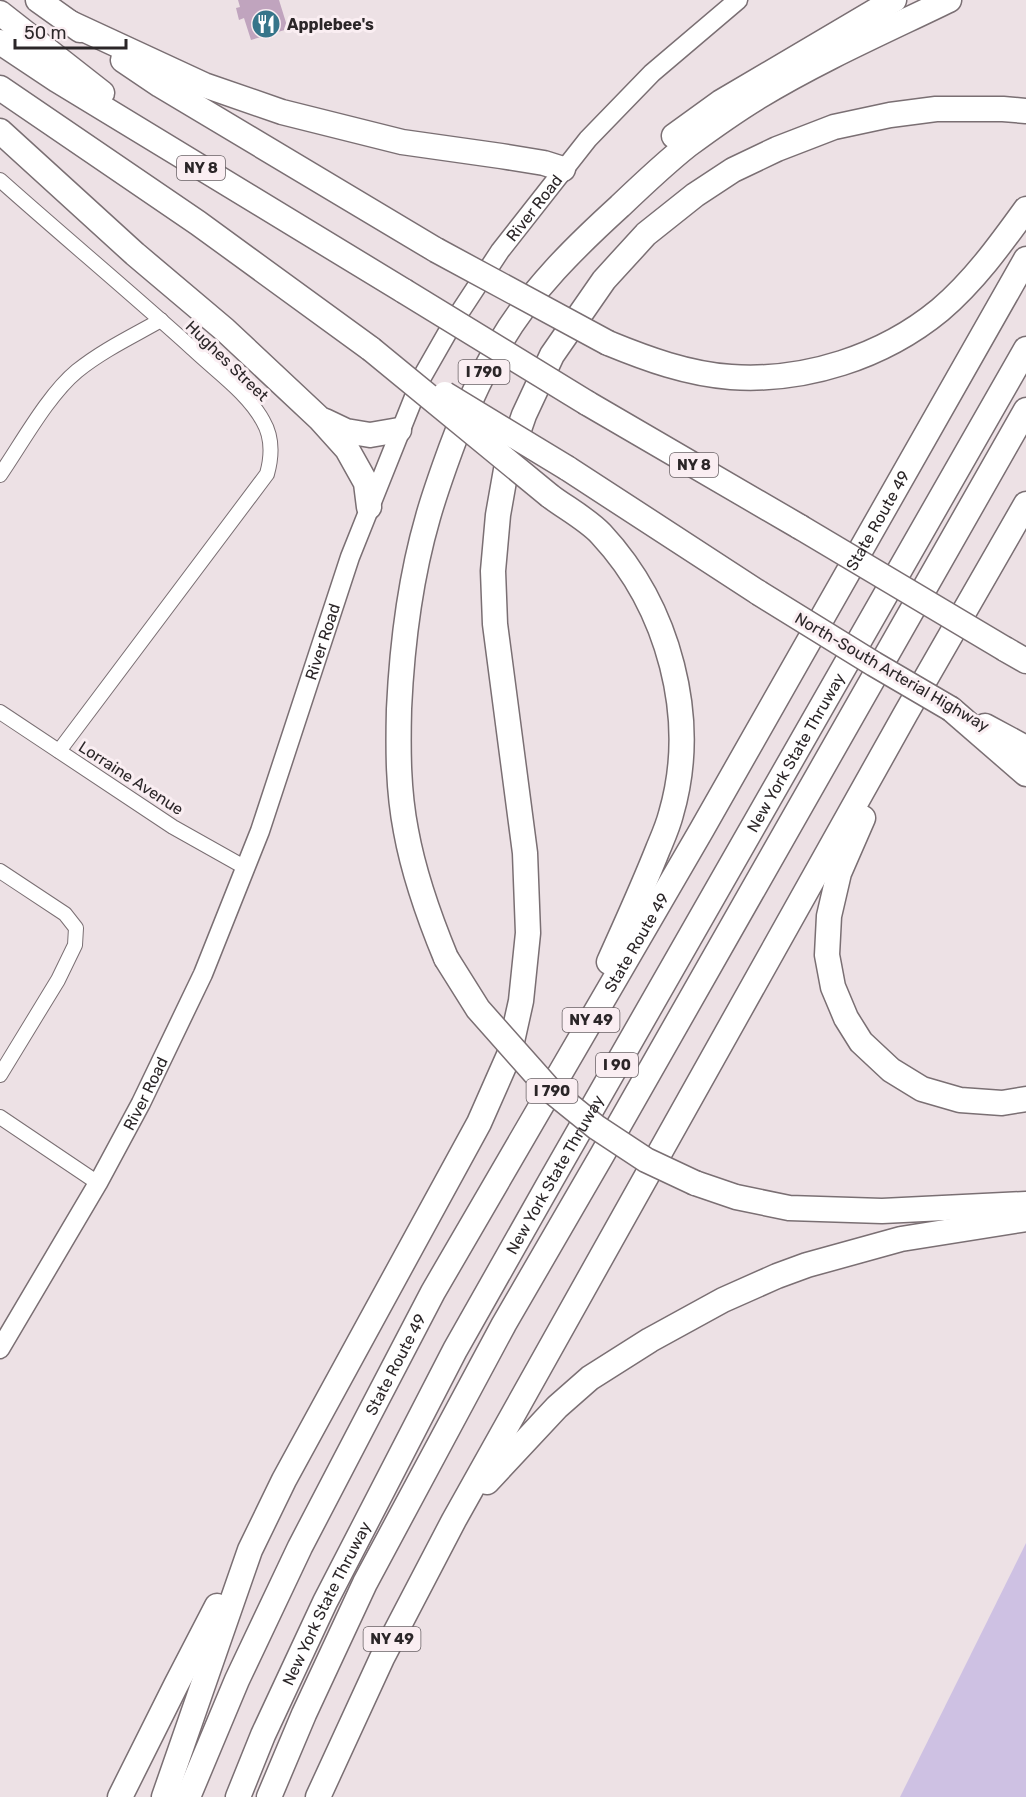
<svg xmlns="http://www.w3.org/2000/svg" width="1026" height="1797" font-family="Rubik,sans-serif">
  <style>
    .water { fill: #cec1e3 }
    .building { fill: #c0a4be }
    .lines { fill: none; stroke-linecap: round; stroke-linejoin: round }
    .minor-casing { stroke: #7a6f73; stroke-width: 16 }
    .secondary-casing { stroke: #7a6f73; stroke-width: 21 }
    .motorway-casing { stroke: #7a6f73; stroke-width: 27 }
    .minor { stroke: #fff; stroke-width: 14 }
    .secondary { stroke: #fff; stroke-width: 18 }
    .motorway { stroke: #fff; stroke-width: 24 }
    .motorway-bridge-casing { stroke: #7a6f73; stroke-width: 27; stroke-linecap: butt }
    .motorway-bridge { stroke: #fff; stroke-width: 24 }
    .labels { text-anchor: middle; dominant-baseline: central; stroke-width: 6; stroke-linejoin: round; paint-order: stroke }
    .shield { fill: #faeef2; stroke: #696265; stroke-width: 1.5 }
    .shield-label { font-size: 15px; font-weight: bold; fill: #2b2628 }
    .poi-label { font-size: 16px; font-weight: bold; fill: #2b2628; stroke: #faeef2; text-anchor: start }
    .street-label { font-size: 16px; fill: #2b2628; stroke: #faeef2 }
  </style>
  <rect width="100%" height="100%" fill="#ede1e5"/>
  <!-- water -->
  <path class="water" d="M1026,1543v254h-126z"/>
  <!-- building -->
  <path class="building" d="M238,0h41l9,29 -37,11 -7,-22 -5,2 -3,-12 4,-1z"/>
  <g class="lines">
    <!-- minor casing -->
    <g class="minor-casing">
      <g id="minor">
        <path d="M0,180c64,57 130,112 193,169 23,22 55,44 70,72 10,17 9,35 4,53l-208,277"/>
        <path d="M0,475c22,-32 48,-80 77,-104 26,-21 56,-35 84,-51"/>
        <path d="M0,712l173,115 73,41"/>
        <path d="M0,871l65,43 11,14 -1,17 -17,35 -58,95"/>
        <path d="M0,1117l98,66"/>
      </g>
    </g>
    <!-- secondary casing -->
    <g class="secondary-casing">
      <g id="secondary">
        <path id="s1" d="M0,1349l98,-166 43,-80 62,-129 57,-143 90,-274 72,-180 32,-56 46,-70 88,-112 64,-66 86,-73"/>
      </g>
    </g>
    <!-- motorway casing -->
    <g class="motorway-casing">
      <g id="motorway">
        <path d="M38,0l42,30"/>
        <path d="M0,13l102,80"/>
        <path d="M68,22l136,63 78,27 120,30 99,14 43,7 19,6"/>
        <path d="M0,42l57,38 347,211"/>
        <path d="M123,60l37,25 276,165"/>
        <path d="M0,88l198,135 173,126"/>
        <path d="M0,131l135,123 90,76 95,89 27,30 19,34 3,24"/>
        <path d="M674,136l47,-34 173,-102"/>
        <path d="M608,343c39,16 80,31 123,34 74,5 152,-20 209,-67 34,-29 60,-65 86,-101"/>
        <path d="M587,403l213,124"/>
        <path d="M325,421l21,10 24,4 29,-5"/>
        <path d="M567,468l192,125"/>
        <path d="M550,496c16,12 38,24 51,38 68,73 98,184 70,280 -3,12 -8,23 -13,35 -15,38 -32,75 -49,113"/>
        <path d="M1005,649l21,12"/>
        <path d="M951,709l75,65"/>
        <path d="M985,726l41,22"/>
        <path d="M863,818l-24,55 -10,43 -2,39 6,32 13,31 15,24 30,28 31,19 38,11 42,3 24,-4"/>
        <path d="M446,958c-17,-41 -32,-83 -40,-127 -8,-41 -8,-81 -7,-122 3,-65 11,-130 29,-192 5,-18 11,-35 17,-52 15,-43 32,-83 55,-122 31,-53 75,-96 120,-137 22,-21 44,-42 68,-61 23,-17 47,-34 70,-48 61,-37 127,-66 191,-97"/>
        <path d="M695,1183l41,14 53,11 93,3 144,-7"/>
        <path d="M487,1482l70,-75 33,-29 60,-38 73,-40 54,-24 30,-11 94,-26 125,-20"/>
        <path d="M120,1797l56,-112 41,-79"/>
        <path d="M164,1797l86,-247 34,-70 195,-357 30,-68 12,-54 7,-68 -3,-80 -30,-229 -2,-53 5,-56 9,-51 17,-49 28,-60 52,-75 42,-46 49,-39 38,-25 44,-21 57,-22 56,-12 46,-6h67l23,2"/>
        <path id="s2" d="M188,1797l49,-117 63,-133 133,-255 268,-461 325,-572"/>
        <path id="s3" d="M238,1797l25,-62 62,-133 130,-252 95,-168 476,-833"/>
        <path d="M269,1797l35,-83 61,-131 139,-259 98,-169 424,-745"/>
        <path d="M318,1797l64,-139 72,-138 452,-807 120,-209"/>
      </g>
    </g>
    <!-- minor -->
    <use href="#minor" class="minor"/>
    <!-- secondary -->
    <use href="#secondary" class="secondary"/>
    <!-- motorway -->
    <use href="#motorway" class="motorway"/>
    <!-- motorway-bridge casing -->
    <g class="motorway-bridge-casing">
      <g id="motorway-bridge">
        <path d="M436,250l172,93"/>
        <path d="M404,291l183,112"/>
        <path d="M371,349l179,147"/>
        <path d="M445,394l122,74"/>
        <path d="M800,527l205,122"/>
        <path d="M759,593l115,71 77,45"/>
        <path d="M446,958l32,51 71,80 47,38 50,33 49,23"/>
      </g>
    </g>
    <!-- motorway-bridge -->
    <use href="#motorway-bridge" class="motorway-bridge"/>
  </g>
  <!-- icons -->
  <defs>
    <g id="restaurant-disc" transform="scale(1.5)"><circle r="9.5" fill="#36758a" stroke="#faeef2"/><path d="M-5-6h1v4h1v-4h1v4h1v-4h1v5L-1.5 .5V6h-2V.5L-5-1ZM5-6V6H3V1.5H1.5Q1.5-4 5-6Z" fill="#fff"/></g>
  </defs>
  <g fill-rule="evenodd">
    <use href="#restaurant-disc" x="266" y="24"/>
  </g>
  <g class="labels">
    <!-- shield labels -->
    <g class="shield">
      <rect x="177" y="156" width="48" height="24" rx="4.5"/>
      <rect x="458.5" y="360" width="51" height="24" rx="4.5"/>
      <rect x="670" y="453" width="48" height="24" rx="4.5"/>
      <rect x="562.5" y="1008" width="57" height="24" rx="4.5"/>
      <rect x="596" y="1053" width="42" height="24" rx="4.5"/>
      <rect x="526.5" y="1079" width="51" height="24" rx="4.5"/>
      <rect x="363.5" y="1627" width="57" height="24" rx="4.5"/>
    </g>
    <g class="shield-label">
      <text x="201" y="168">NY 8</text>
      <text x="484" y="372">I 790</text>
      <text x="694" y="465">NY 8</text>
      <text x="591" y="1020">NY 49</text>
      <text x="617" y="1065">I 90</text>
      <text x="552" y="1091">I 790</text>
      <text x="392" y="1639">NY 49</text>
    </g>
    <!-- poi labels -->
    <g class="poi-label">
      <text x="287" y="24">Applebee's</text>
    </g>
    <!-- street labels -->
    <g class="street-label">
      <text stroke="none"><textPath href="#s1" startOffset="1266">River Road</textPath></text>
      <text transform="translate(227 361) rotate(44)">Hughes Street</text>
      <text stroke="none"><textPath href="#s2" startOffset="1452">State Route 49</textPath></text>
      <text stroke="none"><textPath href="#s1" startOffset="780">River Road</textPath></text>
      <text transform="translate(892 672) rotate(30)">North-South Arterial Highway</text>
      <text stroke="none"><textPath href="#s3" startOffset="1185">New York State Thruway</textPath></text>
      <text transform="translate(131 778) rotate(33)">Lorraine Avenue</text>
      <text stroke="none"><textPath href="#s2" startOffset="966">State Route 49</textPath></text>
      <text stroke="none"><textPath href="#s1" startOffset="294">River Road</textPath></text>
      <text stroke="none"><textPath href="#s3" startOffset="699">New York State Thruway</textPath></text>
      <text stroke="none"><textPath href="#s2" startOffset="480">State Route 49</textPath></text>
      <text stroke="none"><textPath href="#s3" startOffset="213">New York State Thruway</textPath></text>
    </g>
  </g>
  <!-- scale -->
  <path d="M15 39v9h111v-9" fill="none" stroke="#2b2628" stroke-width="3"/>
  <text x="24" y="39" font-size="18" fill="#2b2628" stroke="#faeef2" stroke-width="4.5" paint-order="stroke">50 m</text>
</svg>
